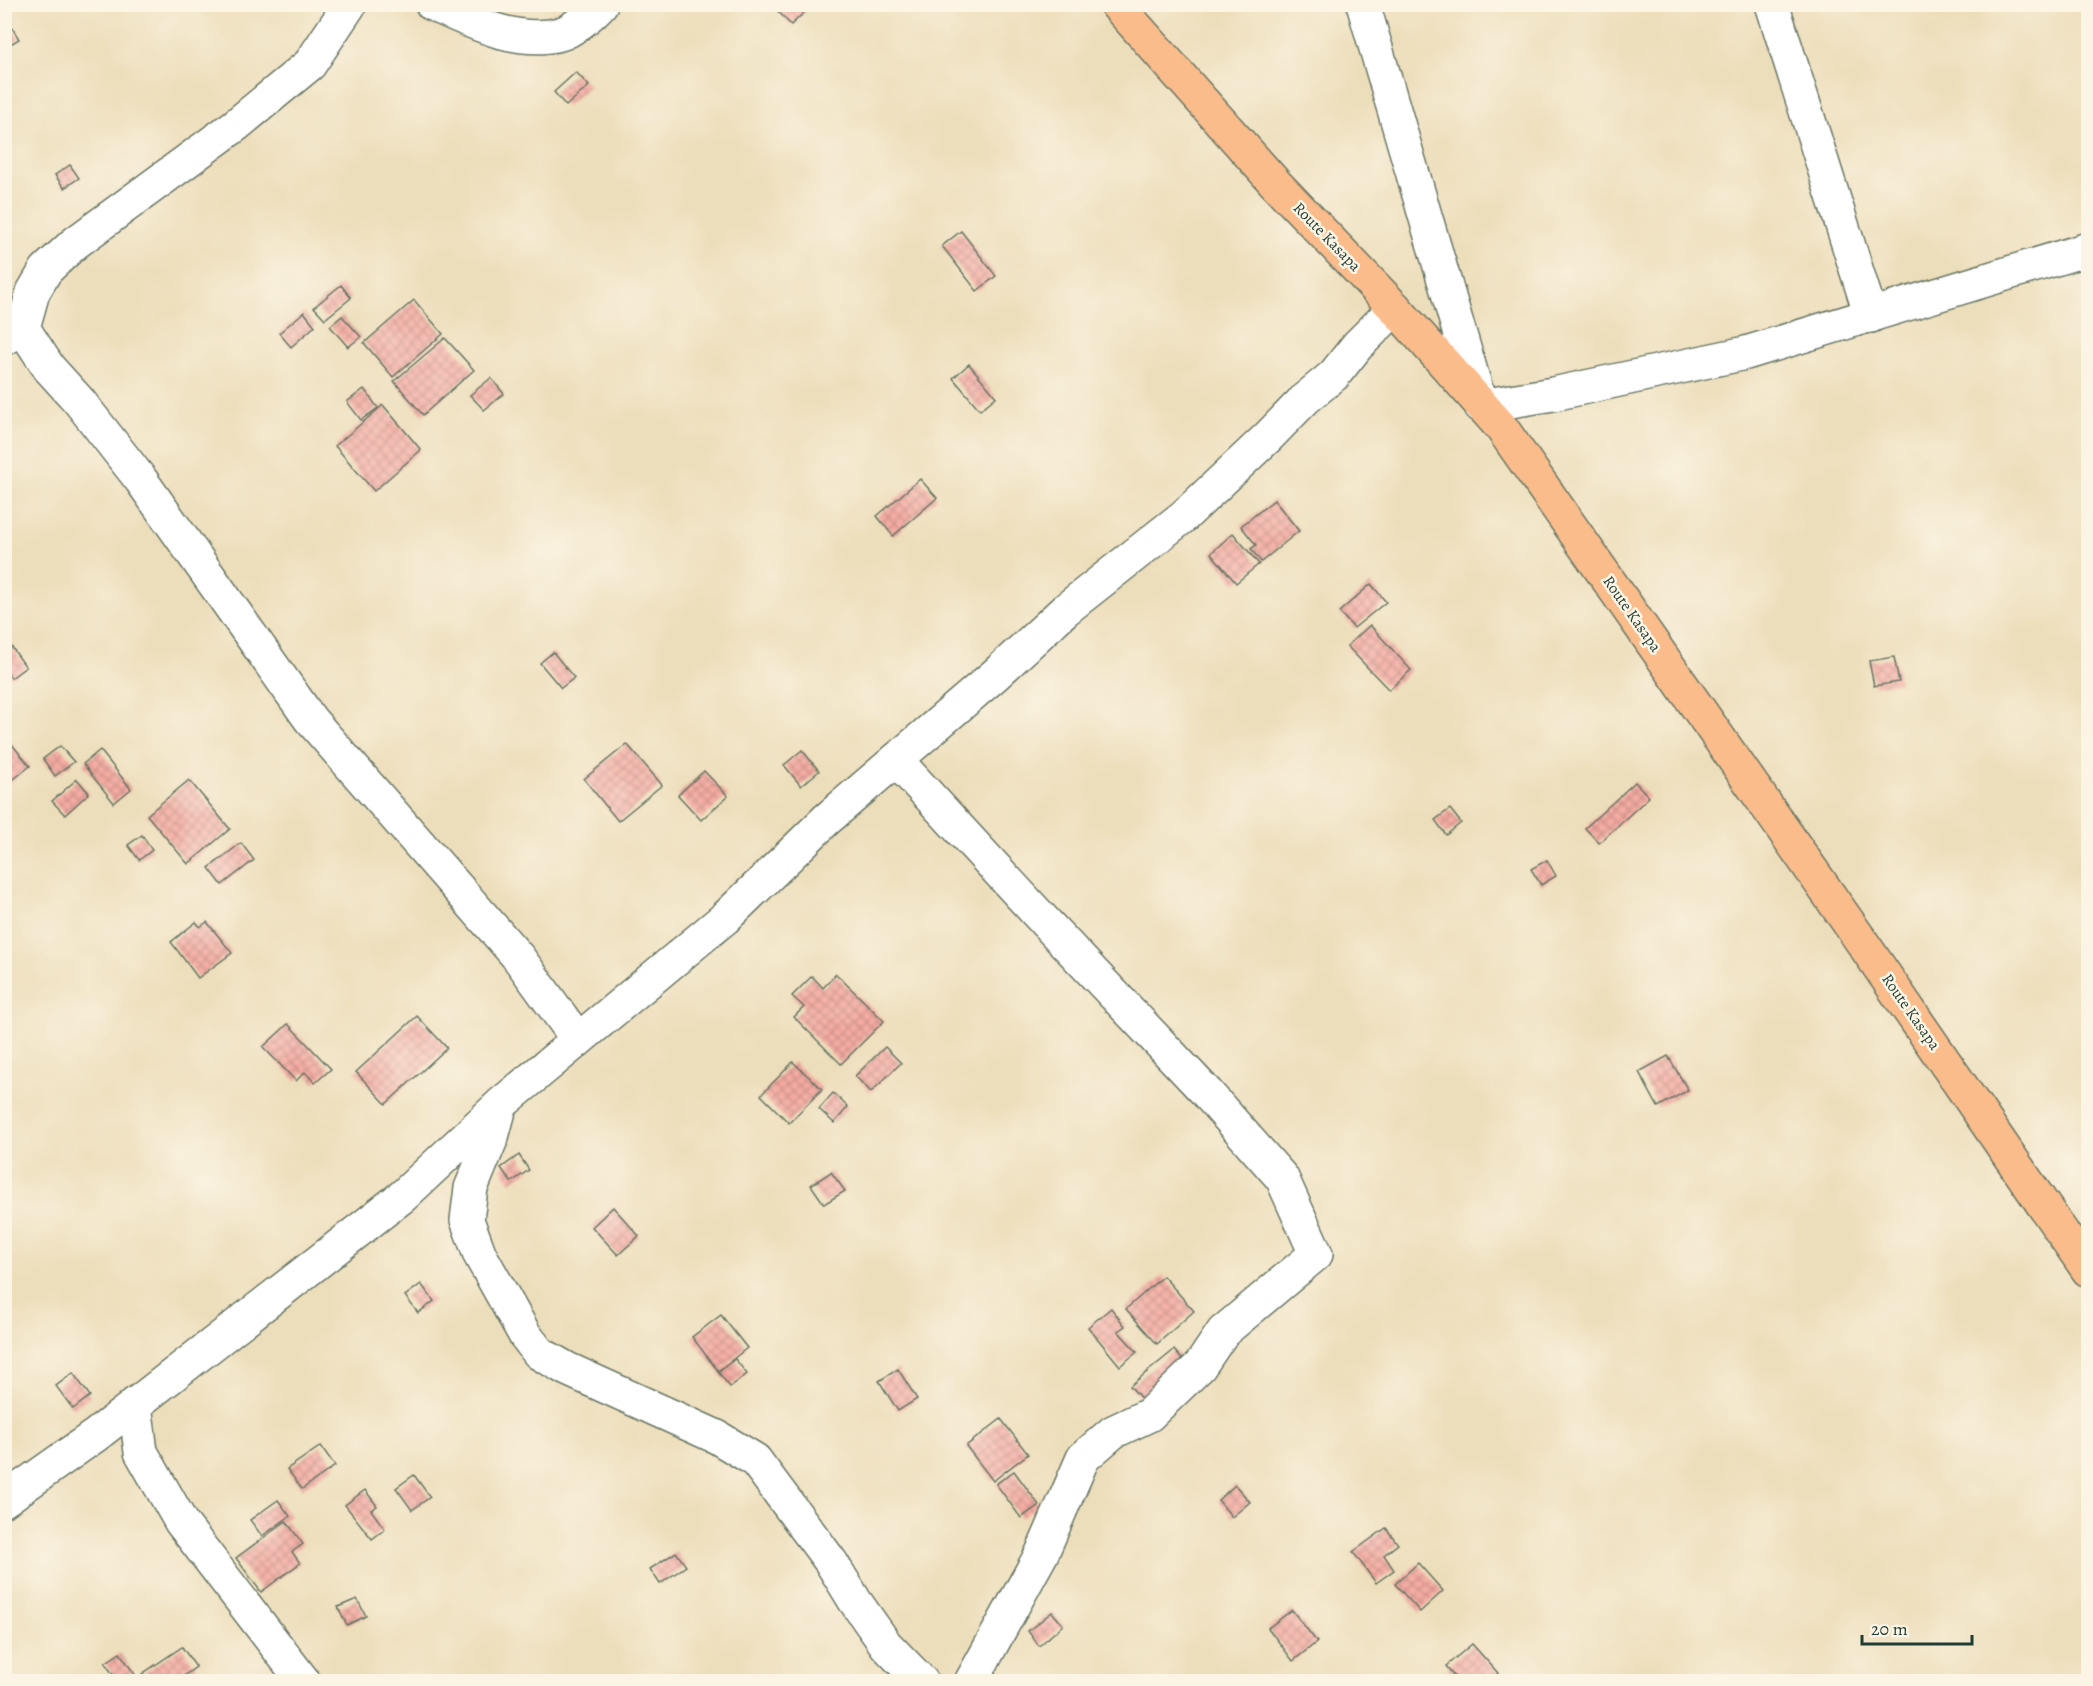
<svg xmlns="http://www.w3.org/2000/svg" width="2093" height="1686" font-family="Alegreya,serif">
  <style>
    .building { fill: url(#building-cross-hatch) }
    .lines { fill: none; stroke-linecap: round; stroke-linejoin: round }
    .minor-casing { stroke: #677563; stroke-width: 36 }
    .major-casing { stroke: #677563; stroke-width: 36 }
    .minor { stroke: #fff; stroke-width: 33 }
    .major { stroke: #fabc8b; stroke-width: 33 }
    .labels { text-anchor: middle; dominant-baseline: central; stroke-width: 5; stroke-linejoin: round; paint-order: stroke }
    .street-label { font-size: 16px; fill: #1f3d34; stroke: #fcf5e5 }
  </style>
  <defs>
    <pattern id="building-cross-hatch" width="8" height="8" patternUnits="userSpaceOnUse" patternTransform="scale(1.5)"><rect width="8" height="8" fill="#f5aca3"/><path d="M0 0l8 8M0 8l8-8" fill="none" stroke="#c68d86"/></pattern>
  </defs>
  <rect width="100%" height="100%" fill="#fcf5e5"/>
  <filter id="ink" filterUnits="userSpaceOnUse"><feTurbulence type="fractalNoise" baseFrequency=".0167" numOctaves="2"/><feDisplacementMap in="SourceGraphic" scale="12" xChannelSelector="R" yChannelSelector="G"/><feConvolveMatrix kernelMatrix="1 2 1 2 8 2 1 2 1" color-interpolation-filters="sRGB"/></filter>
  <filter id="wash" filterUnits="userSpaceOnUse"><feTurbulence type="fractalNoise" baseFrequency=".008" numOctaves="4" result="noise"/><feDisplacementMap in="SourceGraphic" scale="24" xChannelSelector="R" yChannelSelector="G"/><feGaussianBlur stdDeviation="1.35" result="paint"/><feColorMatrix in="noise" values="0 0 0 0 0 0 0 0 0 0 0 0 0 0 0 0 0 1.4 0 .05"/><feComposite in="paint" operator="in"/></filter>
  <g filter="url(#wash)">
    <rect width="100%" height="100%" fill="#eddebb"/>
    <g id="blocks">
      <!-- building -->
      <g class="building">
        <path d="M771,4h42l-22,21z"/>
        <path d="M8,21l11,18 -15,9v-25z"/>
        <path d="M576,72l13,14 -23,20 -12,-14z"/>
        <path d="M70,165l9,13 -15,10 -9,-13z"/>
        <path d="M961,231l35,45 -19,15 -35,-45z"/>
        <path d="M341,285l10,13 -26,21 -11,-12z"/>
        <path d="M414,300l29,34 -50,43 -29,-34z"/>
        <path d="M304,312l11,14 -24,21 -12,-14z"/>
        <path d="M342,316l19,21 -13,10 -18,-21z"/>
        <path d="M445,338l29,32 -51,45 -29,-34z"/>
        <path d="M969,364l27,33 -16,13 -27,-32z"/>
        <path d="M491,378l13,16 -20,16 -14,-15z"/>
        <path d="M364,389l14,19 -17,12 -14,-18z"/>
        <path d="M383,405l38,45 -47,41 -39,-45z"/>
        <path d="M920,479l17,19 -44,38 -16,-20z"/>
        <path d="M1274,500l25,31 -38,31 -10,-13 5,-4 -15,-19z"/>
        <path d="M1233,533l26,31 -23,19 -25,-30z"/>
        <path d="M1371,584l15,18 -32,26 -15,-16z"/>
        <path d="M1370,625l41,45 -22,20 -42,-44z"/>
        <path d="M10,645l16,22 -15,11 -7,-10v-19z"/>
        <path d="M553,652l21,26 -13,10 -21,-25z"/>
        <path d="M1894,657l5,25 -25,4 -5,-25z"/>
        <path d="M4,735l26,31 -26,21z"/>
        <path d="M627,744l35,41 -44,36 -34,-42z"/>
        <path d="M60,746l14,16 -19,14 -12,-17z"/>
        <path d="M100,750l31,39 -17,14 -31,-39z"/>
        <path d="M802,750l17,21 -18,15 -17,-21z"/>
        <path d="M704,771l24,25 -27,24 -23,-25z"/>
        <path d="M77,779l12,14 -24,22 -13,-14z"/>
        <path d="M189,780l41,49 -42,35 -41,-49z"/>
        <path d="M1635,782l14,15 -50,46 -14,-15z"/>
        <path d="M1450,809l11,14 -15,12 -11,-15z"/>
        <path d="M142,835l10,15 -13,10 -11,-15z"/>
        <path d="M241,843l13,17 -32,25 -13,-17z"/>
        <path d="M1547,860l9,16 -15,9 -10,-16z"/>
        <path d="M196,922l4,5 7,-5 25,31 -34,25 -27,-36z"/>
        <path d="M836,974l48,47 -43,43 -47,-47 10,-10 -12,-11 20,-20 11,12z"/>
        <path d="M417,1016l30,32 -61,56 -30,-32z"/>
        <path d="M288,1024l43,45 -16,14 -10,-11 -9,9 -33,-34z"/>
        <path d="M885,1047l16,16 -30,29 -16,-16z"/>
        <path d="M1668,1056l20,34 -30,17 -19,-35z"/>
        <path d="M793,1062l29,27 -33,34 -28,-28z"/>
        <path d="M833,1093l15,14 -14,16 -15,-14z"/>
        <path d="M519,1155l10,15 -18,12 -10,-14z"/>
        <path d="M831,1172l14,19 -21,13 -13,-19z"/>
        <path d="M613,1207l26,29 -21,19 -26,-28z"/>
        <path d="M1163,1276l31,35 -37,33 -31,-35z"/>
        <path d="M421,1284l13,17 -16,12 -13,-17z"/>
        <path d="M1111,1308l14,18 -7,5 19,21 -17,14 -32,-39z"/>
        <path d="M721,1315l26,33 -29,23 -26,-34z"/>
        <path d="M1174,1350l17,20 -44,35 -17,-19z"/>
        <path d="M735,1359l12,15 -17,13 -12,-15z"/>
        <path d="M898,1369l19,30 -19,12 -19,-30z"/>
        <path d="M73,1373l17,23 -17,13 -17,-23z"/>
        <path d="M1001,1419l27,35 -35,27 -27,-35z"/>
        <path d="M321,1446l14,20 -33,23 -15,-20z"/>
        <path d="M1014,1471l25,34 -18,13 -25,-34z"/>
        <path d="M414,1475l16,22 -18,13 -16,-22z"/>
        <path d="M1235,1485l15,17 -18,15 -14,-17z"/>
        <path d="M365,1490l12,16 -6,4 14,19 -13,10 -27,-34z"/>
        <path d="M278,1500l12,16 -28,20 -12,-16z"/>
        <path d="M286,1521l17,23 -11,8 8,11 -39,29 -25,-34z"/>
        <path d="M1386,1528l12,16 -14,11 10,15 -18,13 -23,-31z"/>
        <path d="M676,1552l10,14 -26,18 -10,-15z"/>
        <path d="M1418,1563l25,28 -23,21 -25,-28z"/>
        <path d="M357,1599l9,17 -19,9 -9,-18z"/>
        <path d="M1292,1610l25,32 -24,19 -25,-33z"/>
        <path d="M1052,1612l11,13 -24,21 -11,-15z"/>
        <path d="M1472,1644l26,29 -9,9h-30l-13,-16z"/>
        <path d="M182,1647l14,20 -21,15h-27l-6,-8z"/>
        <path d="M120,1653l18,26 -5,3h-15l-13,-19z"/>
      </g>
    </g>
  </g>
  <g filter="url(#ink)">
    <use href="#blocks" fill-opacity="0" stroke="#677563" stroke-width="1.5"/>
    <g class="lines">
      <!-- minor casing -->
      <g class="minor-casing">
        <g id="minor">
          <path d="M432,4c39,18 85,41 128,30 12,-3 32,-20 41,-30"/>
          <path d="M1363,4l118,402 72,-12 193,-41 342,-104"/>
          <path d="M1772,4l99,312"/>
          <path d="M23,328l26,40 30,33 62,79 169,239 208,238 60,83"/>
          <path d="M5,338l18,-10 10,-36 13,-22 29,-27 161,-118 74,-61 40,-60"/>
          <path d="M896,760l151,164 160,169 75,85 34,76 -93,78 -23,34 -51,49 -36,17 -30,26 -41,95 -71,129"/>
          <path d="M500,1107l-8,30 -21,51 -4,32 13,35 45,80 14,18 28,16 150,68 38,23 76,102 24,39 31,44 36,37"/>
          <path d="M135,1404l6,48 40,70 123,160"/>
          <path d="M4,1500l92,-65 307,-239 98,-92 224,-186 101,-98 170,-146 69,-64 119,-94 84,-79 37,-38 29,-24 23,-29 38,-38"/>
        </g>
      </g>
      <!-- major casing -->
      <g class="major-casing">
        <path id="major" d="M1116,4l160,180 119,124 106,119 361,515 226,328"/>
      </g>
      <!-- minor -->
      <use href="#minor" class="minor"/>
      <!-- major -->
      <use href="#major" class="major"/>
    </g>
  </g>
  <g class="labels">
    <!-- street labels -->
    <g class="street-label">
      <text transform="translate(1327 237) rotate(46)">Route Kasapa</text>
      <text transform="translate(1632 614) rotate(55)">Route Kasapa</text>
      <text transform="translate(1911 1012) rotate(55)">Route Kasapa</text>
    </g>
  </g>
  <!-- margin -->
  <rect width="2093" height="1686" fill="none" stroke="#fcf5e5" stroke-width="24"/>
  <!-- scale -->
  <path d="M1862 1635v9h110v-9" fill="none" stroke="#1f3d34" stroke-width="3"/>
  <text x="1871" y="1635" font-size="18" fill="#1f3d34" stroke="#fcf5e5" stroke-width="4.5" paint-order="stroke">20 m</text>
</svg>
